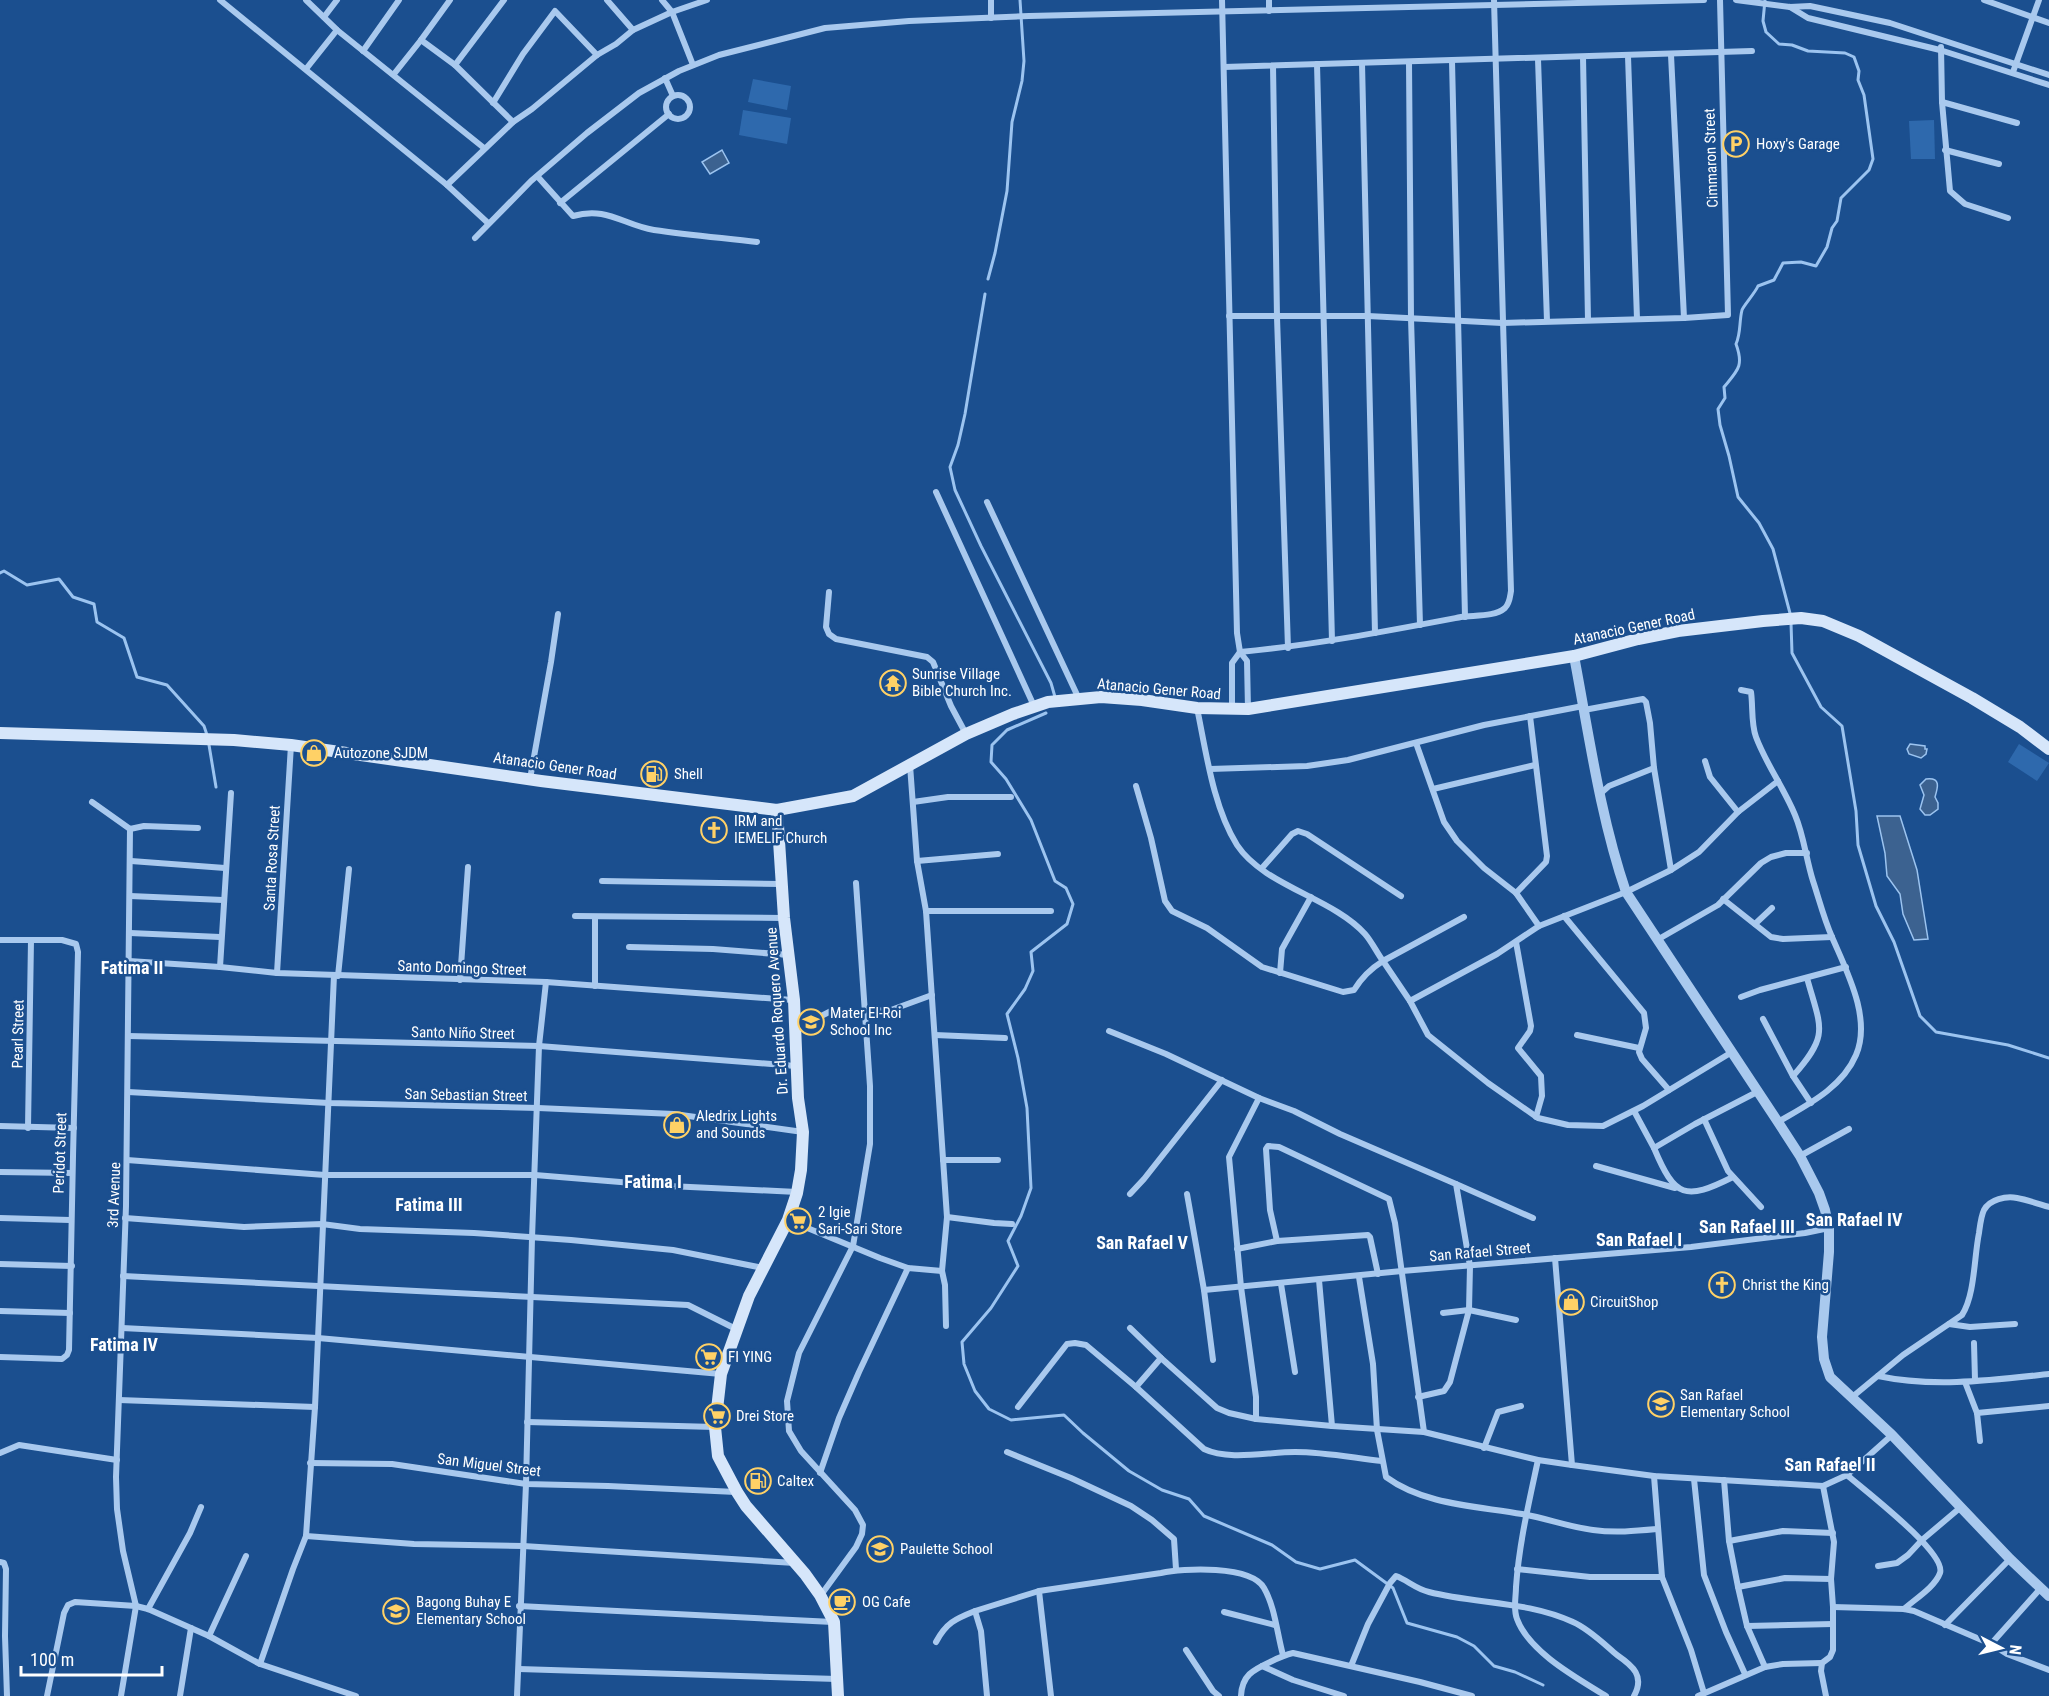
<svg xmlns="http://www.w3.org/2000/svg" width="2049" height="1696" font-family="'Roboto Condensed',sans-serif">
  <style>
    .green { fill: #2e69ad }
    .water { fill: #3c6290; stroke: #9cc4f0; stroke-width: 1.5 }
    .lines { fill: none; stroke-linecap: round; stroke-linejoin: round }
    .stream { stroke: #9cc4f0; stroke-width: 3 }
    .minor { stroke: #a9c9ee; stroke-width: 6 }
    .tertiary { stroke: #a9c9ee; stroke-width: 10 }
    .secondary { stroke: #d6e6fa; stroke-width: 12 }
    .labels { text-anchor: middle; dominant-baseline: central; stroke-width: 5; stroke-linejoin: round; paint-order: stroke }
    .poi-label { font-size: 15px; fill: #fff; stroke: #1b4f8f; text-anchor: start }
    .street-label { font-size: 15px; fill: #fff; stroke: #1b4f8f }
    .quarter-label { font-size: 18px; font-weight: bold; fill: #fff; stroke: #1b4f8f }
  </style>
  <rect width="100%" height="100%" fill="#1b4f8f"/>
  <!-- green -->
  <g class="green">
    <path d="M753,79l38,7 -4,24 -39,-8z"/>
    <path d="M743,110l48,8 -4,26 -48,-9z"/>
    <path d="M1934,120l1,39h-24l-2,-38z"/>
    <path d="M2019,744l30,19 -12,18 -29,-19z"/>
  </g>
  <!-- water -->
  <g class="water">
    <path d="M722,150l7,13 -19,11 -8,-12z"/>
    <path d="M1910,744l15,2v3h2l-1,5 -5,4 -12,-4 -2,-5z"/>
    <path d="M1926,779c15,-2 12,8 9,18l3,6v6l-8,6h-5l-5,-6 4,-14 -4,-10z"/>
    <path d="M1877,816h23l17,54 11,69 -14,1 -11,-26 -3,-20 -13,-18 -2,-23z"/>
  </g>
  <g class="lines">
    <!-- stream -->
    <g class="stream">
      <path d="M1765,0l-2,21 3,11 13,12 13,1 16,6 37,2 9,4 5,14 -1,9 6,15 9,64 -4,11 -28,28 -4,23 -5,7 -5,19 -11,19 -15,-4 -18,1 -9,17 -16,6c-3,7 -14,19 -16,24 -3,12 -1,23 -6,34 8,22 2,26 -12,43l1,11 -7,11 2,16 9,31 9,41 21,26 14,26 18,68"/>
      <path d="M988,279l7,-26 12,-62 5,-69 10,-41 2,-20 -4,-61"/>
      <path d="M985,294l-20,120 -7,31 -8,22 5,23 26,56 70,137 4,14"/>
      <path d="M0,573l4,-2 23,14 32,-6 14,18 21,7 3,18 27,16 13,39 30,8 37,41 3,9"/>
      <path d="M1791,623l1,30 29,54 21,19 14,85 2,34 18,61 18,36 26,74 16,16 72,13 41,13"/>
      <path d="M1046,713l-39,17 -15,15 -1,17 15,17 25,41 24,61 11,7 7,16 -6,20 -36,28 2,19 -8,18 -18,25 11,44 9,50 4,80 -10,28 -13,25 10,25 -27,42 -29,34 2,22 11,27 14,18 22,11 53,-5 19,18 46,38 33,19 27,9 15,17 68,29 24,17 24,7 35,-9 38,28 14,35 50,14 17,9 20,20 21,6 28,13"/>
      <path d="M209,745l7,42"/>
    </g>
    <!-- minor -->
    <g class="minor">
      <path d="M220,0l227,185 41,38"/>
      <path d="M306,0l31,30 147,118"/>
      <path d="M607,0l26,30"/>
      <path d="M662,0l10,12 21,53"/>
      <path d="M991,0v18"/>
      <path d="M1222,0l15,633 3,19 7,9 1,48"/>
      <path d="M1269,0v11"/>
      <path d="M1736,0l54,7 20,-1 80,17 159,52"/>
      <path d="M1984,0l65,23"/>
      <path d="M1790,7l18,11 132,32 109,35"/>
      <path d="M324,17l13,-17"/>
      <path d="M421,40l34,25 58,57"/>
      <path d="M1941,47l1,55 8,89 15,13 43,14"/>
      <path d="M363,51l36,-51"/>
      <path d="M1671,55l13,263"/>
      <path d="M1628,56l9,263"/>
      <path d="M1583,57l5,263"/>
      <path d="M1538,59l9,262"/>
      <path d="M1452,61l13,556"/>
      <path d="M1409,62l2,256 9,307"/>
      <path d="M1362,63l13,570"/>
      <path d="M1317,64l15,577"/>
      <path d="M455,65l49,-65"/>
      <path d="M1273,66l4,251 11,331"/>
      <path d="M1224,67l528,-16"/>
      <path d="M306,69l31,-39"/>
      <path d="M2013,72l26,-72"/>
      <path d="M394,74l27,-34 29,-40"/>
      <path d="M665,78l8,18"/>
      <circle cx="678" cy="107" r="12"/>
      <path d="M1942,102l75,21"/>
      <path d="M493,103l30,-49 32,-43 42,44"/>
      <path d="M1945,150l54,14"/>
      <path d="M538,177l35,39c34,-10 50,9 81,14 34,5 69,8 103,12"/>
      <path d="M447,185l66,-63 19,-13 65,-54 19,-11 17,-14 39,-18 35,-12"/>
      <path d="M560,203l109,-89"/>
      <path d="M475,238l56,-57 56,-48 52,-40 40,-22 40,-16 106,-27 84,-7 120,-5 675,-16"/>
      <path d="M1229,316h139l134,7 182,-5 44,-3 -8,-315"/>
      <path d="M936,492l98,214"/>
      <path d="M987,502l92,197"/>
      <path d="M829,592l-3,35 3,7 7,5 91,18 6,5 18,44 15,28"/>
      <path d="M1240,652c74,-7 147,-21 221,-35 13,-2 34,0 44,-9 5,-5 5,-12 6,-17 -5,-197 -13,-394 -17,-591"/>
      <path d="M1741,690l10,2c2,14 0,32 5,45 10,27 28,51 39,78 9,21 11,44 18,66 6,18 11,38 19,56 14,33 40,81 24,118 -14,33 -49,50 -78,67"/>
      <path d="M1197,708c9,43 16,99 40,137 27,41 96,53 128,89 7,8 12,19 18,27l81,-44"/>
      <path d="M1232,709v-46l8,-11"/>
      <path d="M1584,710l59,-11 3,3 4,21 4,45 17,102"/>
      <path d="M1416,743l28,79 13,19 27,27 32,25 23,33"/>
      <path d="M1705,761l5,16 28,35"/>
      <path d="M1210,769l97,-3 41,-6 136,-35 99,-19"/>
      <path d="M530,779l21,-117 7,-48"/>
      <path d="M1136,786l15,52 14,63 7,10 35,17 55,39 81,25 11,-2c8,-13 16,-21 29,-29l27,40 18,34 60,48 50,35 30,7 35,1 40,-20 89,-54"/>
      <path d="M1433,789l102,-24"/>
      <path d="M1601,793l8,-7 45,-18"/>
      <path d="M92,802l38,27 -4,377 -10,271 1,32 6,42 13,55 -15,90"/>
      <path d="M913,802l35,-5h63"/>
      <path d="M130,829l14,-3 54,2"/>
      <path d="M131,861l94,7"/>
      <path d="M917,861l81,-7"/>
      <path d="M1262,868l30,-34 6,-3 9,3 94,62"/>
      <path d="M602,881l179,3"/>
      <path d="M1516,893l30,-31 1,-6 -17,-140"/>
      <path d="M130,896l93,4"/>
      <path d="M1723,899l48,38 12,2 49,-2"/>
      <path d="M926,911h125"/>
      <path d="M575,916l209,2"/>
      <path d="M1564,916l80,97 2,15 -7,24 3,7 27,31"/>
      <path d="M1755,924l17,-16"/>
      <path d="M130,933l90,4"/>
      <path d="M0,940h62l14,4 2,8c-3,133 -7,265 -9,398l-2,5 -5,4 -62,-2"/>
      <path d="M1657,940l61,-35 43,-42 10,-6 15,-4h21"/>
      <path d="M1516,942l15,84 -1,5 -12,17 23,28 1,20 -6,21"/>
      <path d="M629,947l84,2 76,6"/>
      <path d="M129,961l91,6 57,6 269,9 247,18"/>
      <path d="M220,967l11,-174"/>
      <path d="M277,973l14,-228"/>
      <path d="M1280,973l2,-24 29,-52"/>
      <path d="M338,976l11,-107"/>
      <path d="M460,980l8,-113"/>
      <path d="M595,986v-69"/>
      <path d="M1741,997l19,-7 86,-23"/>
      <path d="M1410,1001l87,-47 42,-28 87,-34 45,-22 28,-18 39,-40 40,-31"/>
      <path d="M865,1011l26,-1 41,-15"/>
      <path d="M1763,1019l30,57 18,27"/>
      <path d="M796,1029l37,-19"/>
      <path d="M1109,1031l57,23 93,44 35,13 46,23 116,50 14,82 -1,44 -19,72 -6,9 -26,6"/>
      <path d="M935,1035l70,3"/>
      <path d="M1577,1035l62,13"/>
      <path d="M128,1036l411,10 257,20"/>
      <path d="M1793,1076c37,-42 28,-47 14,-98"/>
      <path d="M128,1092l201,11 209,5 136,6 129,18"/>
      <path d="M1634,1111l20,37 41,-24 62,-32"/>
      <path d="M1704,1119l24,52 33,36"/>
      <path d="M0,1126l74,2"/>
      <path d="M28,1128l3,-188"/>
      <path d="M1654,1148c21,50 31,53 79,29"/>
      <path d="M1800,1156l49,-27"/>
      <path d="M127,1160l198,15h210l134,11 128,6"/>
      <path d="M943,1160h55"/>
      <path d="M1596,1166l79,22"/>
      <path d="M0,1172l72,1"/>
      <path d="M1456,1184l77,34"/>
      <path d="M1130,1194l14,-15 78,-99"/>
      <path d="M1187,1194l17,96"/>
      <path d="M947,1217l47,6 18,1"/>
      <path d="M0,1218l70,2"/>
      <path d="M125,1218l119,9 78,-3 38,5 114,4 97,7 102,10 90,18"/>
      <path d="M788,1220l92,38 28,10 34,3 5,-54 -21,-306 -9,-50 -7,-96"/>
      <path d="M1277,1241l-7,-31 -4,-61 2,-3 11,1 110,52 6,24 29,209 114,28 34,5"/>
      <path d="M1237,1249l40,-8 91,-6 2,2 8,37"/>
      <path d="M1555,1258l17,207 82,11 169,10 24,-11 45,-40"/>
      <path d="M0,1264l72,2"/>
      <path d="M942,1271l3,14 1,41"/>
      <path d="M123,1276l565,29 48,24"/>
      <path d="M1359,1277l14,87 4,66 9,47c38,28 91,29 136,37 24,4 47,13 71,16 22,3 43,1 65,-1"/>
      <path d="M1319,1280l13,146"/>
      <path d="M1281,1284l14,88"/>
      <path d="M0,1311l70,2"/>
      <path d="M1443,1313l26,-3 47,10"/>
      <path d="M1949,1324l21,3 45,-3"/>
      <path d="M122,1328l196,10 403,36"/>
      <path d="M1130,1328l31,30 56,50 12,5 27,6 76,7 92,6"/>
      <path d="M1974,1343l1,37"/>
      <path d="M1161,1358l-25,29 68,62c25,12 63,3 91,3 29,0 59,6 87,9"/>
      <path d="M1213,1360l-9,-70 198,-19 289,-24 114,-14 24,-5"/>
      <path d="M1878,1376c56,12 115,4 171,-2"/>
      <path d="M1965,1382l12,31 3,28"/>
      <path d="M1851,1398l52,-43 59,-40c13,-20 12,-58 17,-82 1,-7 2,-17 5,-23 6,-11 22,-14 33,-12 11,2 22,6 32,9"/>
      <path d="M119,1400l196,7"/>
      <path d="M1018,1407l49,-63 8,-1 11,2 50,42"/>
      <path d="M1977,1413l72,-7"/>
      <path d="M1256,1419v-22l-15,-110 -12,-130 30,-59"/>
      <path d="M527,1422l188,5"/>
      <path d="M1484,1448l14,-36 23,-6"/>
      <path d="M1007,1452l64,26 60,28 21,14 22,19 2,30"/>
      <path d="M0,1453l19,-8 98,15"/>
      <path d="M1538,1460c-9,42 -19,84 -22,127 0,10 -3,22 1,32 12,33 60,59 89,77"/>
      <path d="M310,1463l82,1 134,20 82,2 128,6"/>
      <path d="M820,1473l19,-55 20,-46 49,-104"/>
      <path d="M1847,1475c17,15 100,78 93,98 -5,14 -25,26 -36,36"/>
      <path d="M1654,1476l8,101 29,73 13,43"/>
      <path d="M1694,1479l10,96 22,57 19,42"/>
      <path d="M1724,1480l5,61 9,46 47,-9 46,1"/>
      <path d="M1823,1486l11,56 -3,37 2,28v43l-3,7 -8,6 -1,8 5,25"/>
      <path d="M306,1536l108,8 109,2 272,17"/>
      <path d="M1729,1541l54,-10 50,2"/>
      <path d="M0,1562l4,1 2,6 -1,67 2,60"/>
      <path d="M1878,1566l19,-3 11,-8 14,-15 39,-33"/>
      <path d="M1517,1569l73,8h72"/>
      <path d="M1738,1587l9,39 18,41"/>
      <path d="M1039,1591l12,105"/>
      <path d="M821,1595l35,-48 6,-13 1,-9 -8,-15 -54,-59 -12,-20 -2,-30 12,-48 54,-107 17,-102v-58l-14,-203"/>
      <path d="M519,1606l314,16"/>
      <path d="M1833,1607l71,2 10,2 77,33 16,10 42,16"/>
      <path d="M148,1609l42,-76 11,-26"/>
      <path d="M1224,1612l51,13"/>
      <path d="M1945,1625l65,-66"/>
      <path d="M1747,1626l86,-2"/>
      <path d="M209,1636l37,-80"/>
      <path d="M936,1642c10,-19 19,-23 39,-31"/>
      <path d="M1991,1644l49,-55"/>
      <path d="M1186,1650l27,41 6,5"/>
      <path d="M260,1664l33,-95 13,-33 9,-129 19,-432"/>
      <path d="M1262,1666l31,14 51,16"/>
      <path d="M1351,1666l17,-42 22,-41 6,-7c11,4 20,13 33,16 47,12 99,9 144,30 16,7 31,22 44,33 16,11 28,21 17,41"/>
      <path d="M519,1669l318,10"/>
      <path d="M47,1696l17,-83 4,-8 7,-3 61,4 12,3 61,27 51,28 96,32"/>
      <path d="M180,1696l11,-68"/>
      <path d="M517,1696l9,-212 6,-246 7,-192 7,-64"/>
      <path d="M987,1696l-6,-65 -6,-20 64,-20 122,-18c22,-5 90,-8 103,15 11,19 13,45 19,67"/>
      <path d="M1241,1696c1,-21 12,-26 29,-34 8,-4 14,-7 23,-9l127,29 52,14"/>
      <path d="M1698,1696l67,-29 18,-3 39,-1"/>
    </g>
    <!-- tertiary -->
    <path class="tertiary" d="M1574,656c15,79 26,160 52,236l152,230 22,34 19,37 6,17 4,18v24l-7,85 2,22 6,18 62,58 118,124 39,37"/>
    <!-- secondary -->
    <g class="secondary">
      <path d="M0,733l234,7 57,5 250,36 236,29 76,-14 113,-62 47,-20 35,-12 53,-5 41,3 55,8 51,1 326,-53 64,-17 40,-8 85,-10 38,-3 22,3 36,15 113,62 48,29 29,22"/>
      <path d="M777,810l7,108 10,82 4,98 5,34 -2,38 -4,23 -9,27 -39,76 -28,78 -6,53 3,29 19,36 9,14 59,68 15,21 14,27 4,74"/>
    </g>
  </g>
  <!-- icons -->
  <defs>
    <g id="parking-ring" transform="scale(1.35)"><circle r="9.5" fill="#1b4f8f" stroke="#ffd166" stroke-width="1.5"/><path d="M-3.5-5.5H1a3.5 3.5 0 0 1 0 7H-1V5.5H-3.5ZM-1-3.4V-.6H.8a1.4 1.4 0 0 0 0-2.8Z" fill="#ffd166"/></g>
    <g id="temple-ring" transform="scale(1.35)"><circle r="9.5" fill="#1b4f8f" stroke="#ffd166" stroke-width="1.5"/><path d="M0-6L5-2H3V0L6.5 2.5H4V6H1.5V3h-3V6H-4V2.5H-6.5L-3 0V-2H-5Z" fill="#ffd166"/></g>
    <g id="shop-ring" transform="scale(1.35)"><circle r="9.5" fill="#1b4f8f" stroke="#ffd166" stroke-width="1.5"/><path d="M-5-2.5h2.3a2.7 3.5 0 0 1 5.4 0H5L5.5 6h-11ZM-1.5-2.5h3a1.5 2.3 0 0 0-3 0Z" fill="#ffd166"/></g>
    <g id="fuel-ring" transform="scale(1.35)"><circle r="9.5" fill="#1b4f8f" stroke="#ffd166" stroke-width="1.5"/><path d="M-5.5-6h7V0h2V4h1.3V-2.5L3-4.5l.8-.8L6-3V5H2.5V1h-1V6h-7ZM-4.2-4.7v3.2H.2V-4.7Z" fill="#ffd166"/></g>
    <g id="church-ring" transform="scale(1.35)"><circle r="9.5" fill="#1b4f8f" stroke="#ffd166" stroke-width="1.5"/><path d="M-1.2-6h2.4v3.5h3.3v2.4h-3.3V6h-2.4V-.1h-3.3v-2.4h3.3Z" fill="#ffd166"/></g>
    <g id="school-ring" transform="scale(1.35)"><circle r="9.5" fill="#1b4f8f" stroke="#ffd166" stroke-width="1.5"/><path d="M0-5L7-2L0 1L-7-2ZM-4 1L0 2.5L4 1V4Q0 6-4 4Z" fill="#ffd166"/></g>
    <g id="supermarket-ring" transform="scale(1.35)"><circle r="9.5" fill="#1b4f8f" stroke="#ffd166" stroke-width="1.5"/><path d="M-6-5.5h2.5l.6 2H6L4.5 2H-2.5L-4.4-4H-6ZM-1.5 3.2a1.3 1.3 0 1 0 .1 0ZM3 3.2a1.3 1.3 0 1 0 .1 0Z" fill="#ffd166"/></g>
    <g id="cafe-ring" transform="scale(1.35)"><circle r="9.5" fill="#1b4f8f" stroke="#ffd166" stroke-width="1.5"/><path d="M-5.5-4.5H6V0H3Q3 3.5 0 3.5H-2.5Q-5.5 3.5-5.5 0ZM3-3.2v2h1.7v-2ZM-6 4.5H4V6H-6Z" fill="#ffd166"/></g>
  </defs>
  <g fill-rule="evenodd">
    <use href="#parking-ring" x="1736" y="144"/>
    <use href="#temple-ring" x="893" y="683"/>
    <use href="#shop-ring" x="314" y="753"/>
    <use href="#fuel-ring" x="654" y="774"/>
    <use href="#church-ring" x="714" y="830"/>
    <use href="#school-ring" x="811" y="1022"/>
    <use href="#shop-ring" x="677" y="1125"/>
    <use href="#supermarket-ring" x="798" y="1221"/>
    <use href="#church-ring" x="1722" y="1285"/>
    <use href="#shop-ring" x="1571" y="1302"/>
    <use href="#supermarket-ring" x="709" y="1357"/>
    <use href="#school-ring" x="1661" y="1404"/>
    <use href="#supermarket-ring" x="717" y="1416"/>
    <use href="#fuel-ring" x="758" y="1481"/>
    <use href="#school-ring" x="880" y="1549"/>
    <use href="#cafe-ring" x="842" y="1602"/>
    <use href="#school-ring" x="396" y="1611"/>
  </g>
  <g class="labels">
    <!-- poi labels -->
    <g class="poi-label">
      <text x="1756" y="144">Hoxy's Garage</text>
      <text x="912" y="674">Sunrise Village<tspan x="912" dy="17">Bible Church Inc.</tspan></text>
      <text x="334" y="753">Autozone SJDM</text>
      <text x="674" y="774">Shell</text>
      <text x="734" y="821">IRM and<tspan x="734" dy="17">IEMELIF Church</tspan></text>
      <text x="830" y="1013">Mater El-Roi<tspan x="830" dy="17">School Inc</tspan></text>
      <text x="696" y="1116">Aledrix Lights<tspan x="696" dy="17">and Sounds</tspan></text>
      <text x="818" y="1212">2 Igie<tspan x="818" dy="17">Sari-Sari Store</tspan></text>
      <text x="1742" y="1285">Christ the King</text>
      <text x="1590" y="1302">CircuitShop</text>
      <text x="728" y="1357">FI YING</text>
      <text x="1680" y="1395">San Rafael<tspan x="1680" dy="17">Elementary School</tspan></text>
      <text x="736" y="1416">Drei Store</text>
      <text x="777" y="1481">Caltex</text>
      <text x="900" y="1549">Paulette School</text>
      <text x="416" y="1602">Bagong Buhay E<tspan x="416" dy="17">Elementary School</tspan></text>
      <text x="862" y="1602">OG Cafe</text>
    </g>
    <!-- street labels -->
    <g class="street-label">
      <text transform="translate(1711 158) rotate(-92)">Cimmaron Street</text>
      <text transform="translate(1634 627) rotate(-12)">Atanacio Gener Road</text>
      <text transform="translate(1159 689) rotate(5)">Atanacio Gener Road</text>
      <text transform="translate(555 766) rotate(8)">Atanacio Gener Road</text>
      <text transform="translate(272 858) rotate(-87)">Santa Rosa Street</text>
      <text transform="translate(462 968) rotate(2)">Santo Domingo Street</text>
      <text transform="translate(777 1011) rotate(-94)">Dr. Eduardo Roquero Avenue</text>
      <text transform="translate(463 1033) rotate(1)">Santo Niño Street</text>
      <text transform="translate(18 1034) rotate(-89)">Pearl Street</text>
      <text transform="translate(466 1095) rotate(1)">San Sebastian Street</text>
      <text transform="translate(60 1153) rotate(-88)">Peridot Street</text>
      <text transform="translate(114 1195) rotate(-88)">3rd Avenue</text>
      <text transform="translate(1480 1252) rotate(-5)">San Rafael Street</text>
      <text transform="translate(489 1465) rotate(7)">San Miguel Street</text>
    </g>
    <!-- quarter labels -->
    <g class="quarter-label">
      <text x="132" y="967">Fatima II</text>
      <text x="653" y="1181">Fatima I</text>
      <text x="429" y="1204">Fatima III</text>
      <text x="1854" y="1219">San Rafael IV</text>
      <text x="1747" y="1226">San Rafael III</text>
      <text x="1639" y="1239">San Rafael I</text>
      <text x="1142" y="1242">San Rafael V</text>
      <text x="124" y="1344">Fatima IV</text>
      <text x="1830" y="1464">San Rafael II</text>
    </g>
  </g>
  <!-- north arrow -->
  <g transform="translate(2001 1648) rotate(97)" stroke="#1b4f8f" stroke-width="4.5" paint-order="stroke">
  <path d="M0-4.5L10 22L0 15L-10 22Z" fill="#ffffff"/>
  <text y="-9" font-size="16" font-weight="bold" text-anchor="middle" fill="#ffffff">N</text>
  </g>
  <!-- scale -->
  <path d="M21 1666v9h141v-9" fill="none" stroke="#ffffff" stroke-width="3"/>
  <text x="30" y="1666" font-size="18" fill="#ffffff" stroke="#1b4f8f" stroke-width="4.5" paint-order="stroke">100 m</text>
</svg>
